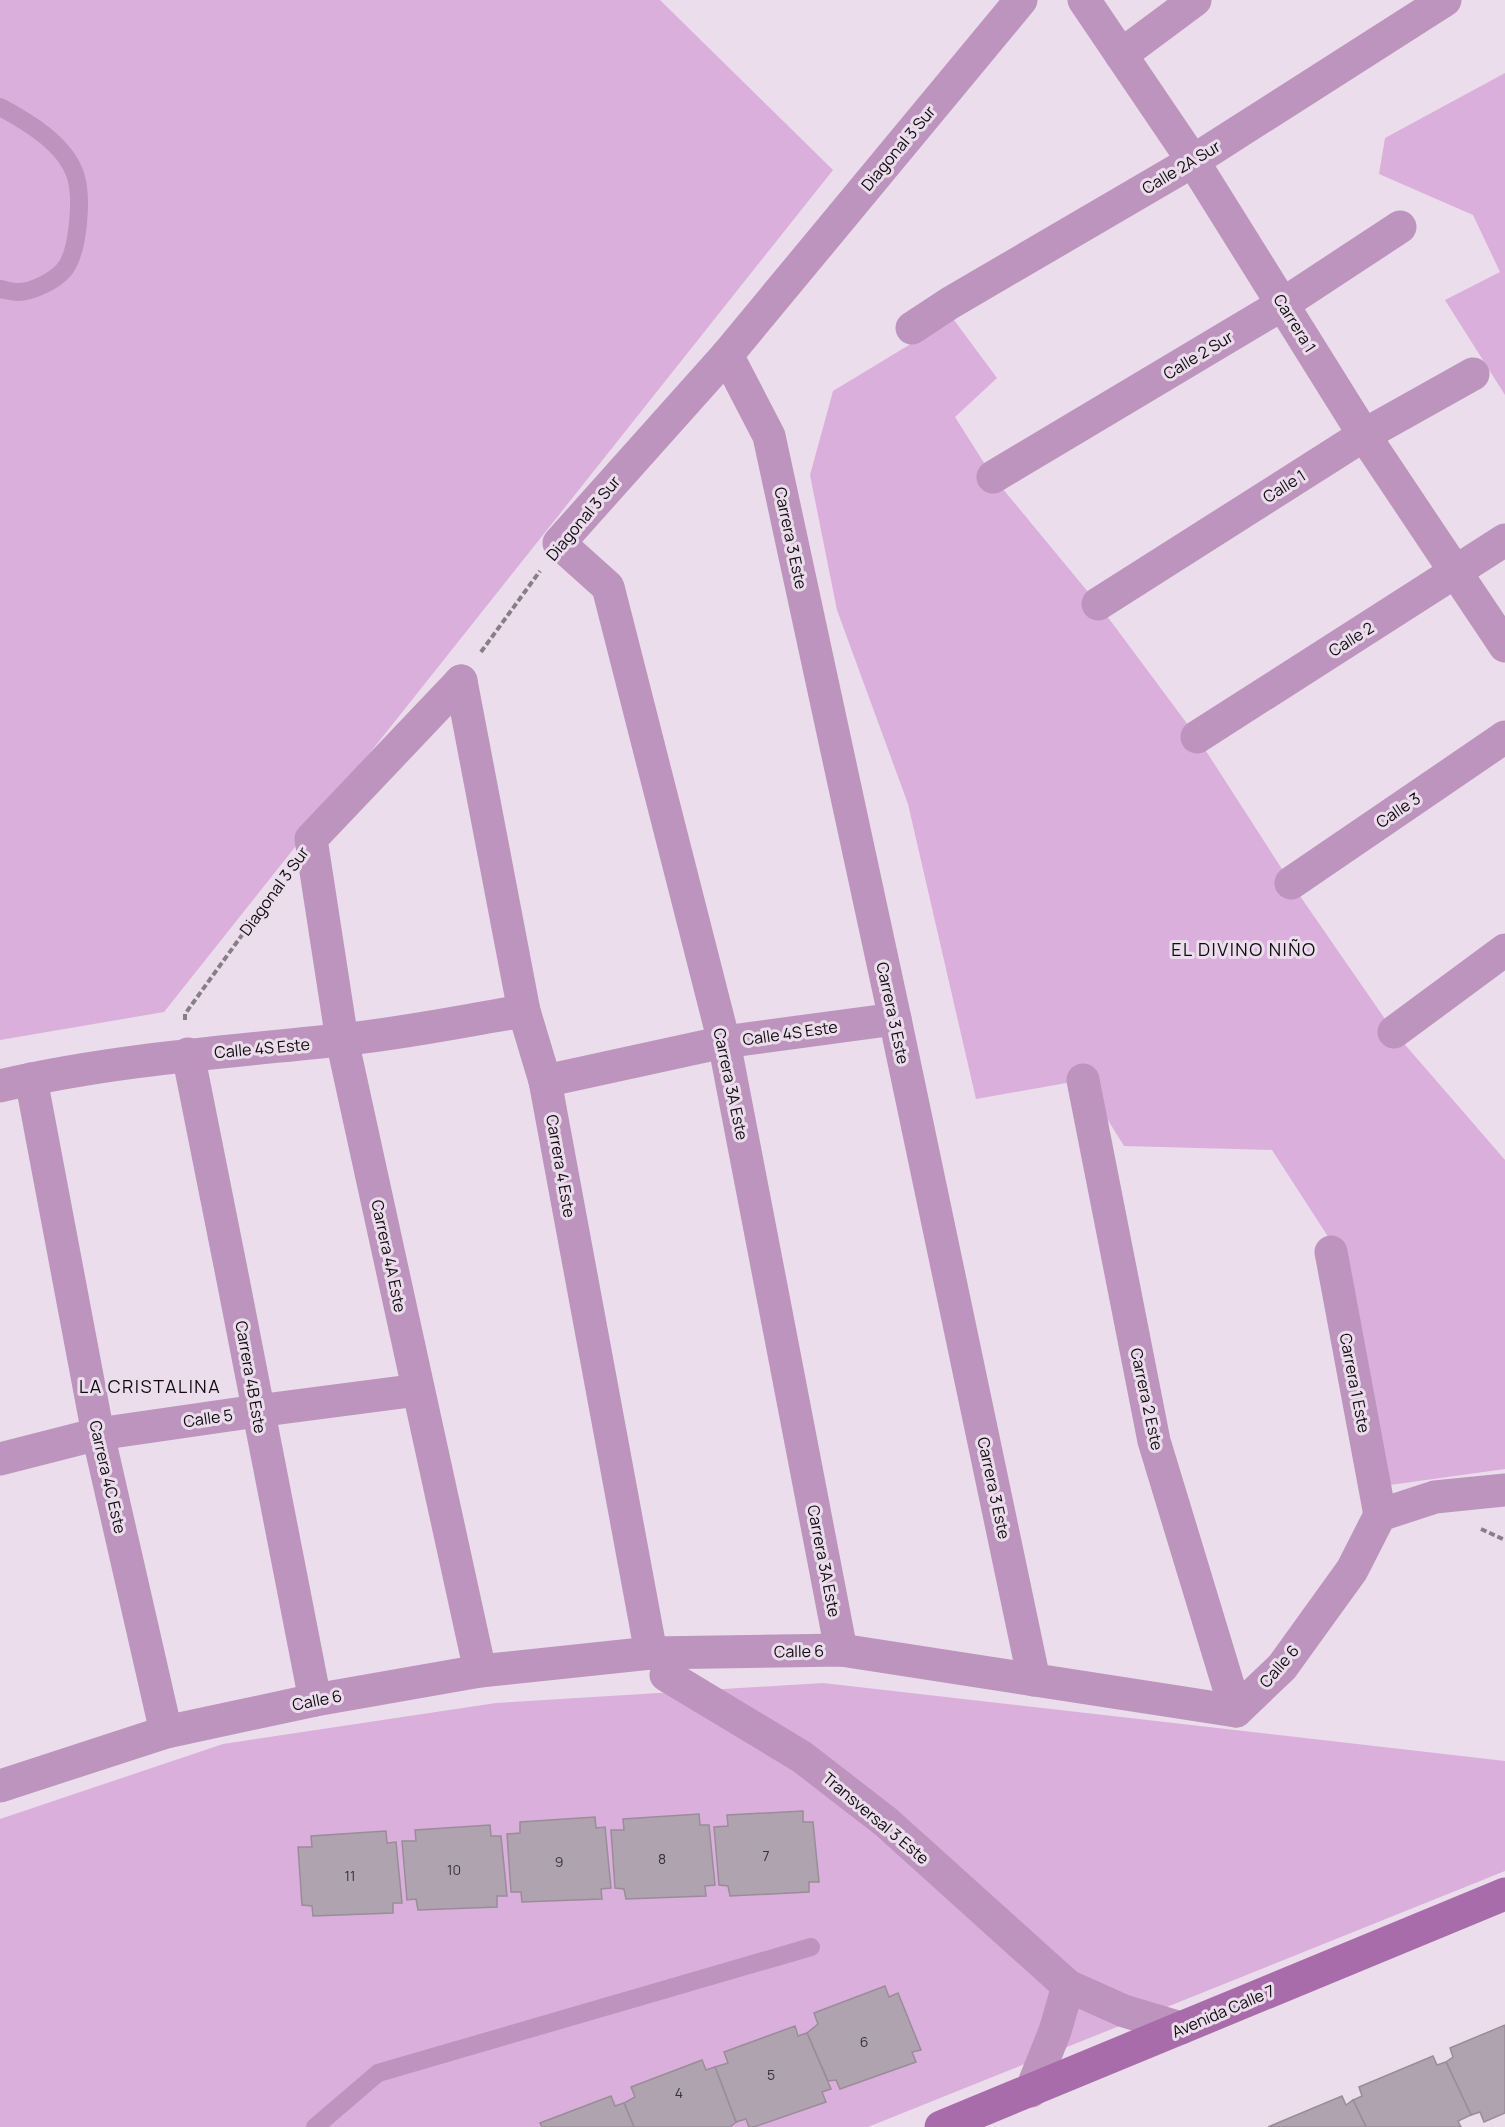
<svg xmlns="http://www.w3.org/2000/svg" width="1505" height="2127" font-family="Manrope,sans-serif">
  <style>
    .green { fill: #dbafdb }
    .building { fill: #b0a3b0; stroke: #9a8c99; stroke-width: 1.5 }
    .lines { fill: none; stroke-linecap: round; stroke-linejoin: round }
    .path { stroke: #887e88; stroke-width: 4; stroke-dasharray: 6 3; stroke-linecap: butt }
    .service { stroke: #bd94bd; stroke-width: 18 }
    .minor { stroke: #bd94bd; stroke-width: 33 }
    .secondary { stroke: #a96caa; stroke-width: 33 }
    .labels { text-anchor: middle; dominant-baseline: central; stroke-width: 6; stroke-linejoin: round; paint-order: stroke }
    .number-label { font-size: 14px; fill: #373037 }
    .street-label { font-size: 16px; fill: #0f0a0f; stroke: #ebddeb }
    .neighbourhood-label { font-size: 18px; letter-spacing: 1.5px; fill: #0f0a0f; stroke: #ebddeb }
  </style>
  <rect width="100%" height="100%" fill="#ebddeb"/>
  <!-- green -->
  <g class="green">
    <path d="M0,0h660l173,170 -669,842 -164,28z"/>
    <path d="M1505,73v322l-60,-95 55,-28 -27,-57 -94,-41 6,-36z"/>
    <path d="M951,316l46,62 -42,39 38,60 105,127 99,133 94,146 103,149 111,128v309l-115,16 -52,-233 -66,-102 -148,-4 -41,-66 -107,19 -68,-295 -71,-194 -27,-135 23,-84 81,-49z"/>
    <path d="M823,1683l682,78v110l-637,256h-868v-308l223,-75 273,-41z"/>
  </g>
  <!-- building -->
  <g class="building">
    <path d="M803,1811v11h10l6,60h-10v10l-79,4 -2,-10 -9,-1 -5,-58 14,-1 -1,-11z"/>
    <path d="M699,1814l1,11h9l6,60 -10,1 1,10 -80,3 -2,-10 -9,-1 -4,-58h13l-1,-11z"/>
    <path d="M595,1817l1,11 9,-1 6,61 -10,1 1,10 -80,3 -1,-10h-10l-4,-58 13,-1v-11z"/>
    <path d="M490,1825l1,11h10l6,60h-10v11l-79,3 -2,-11 -9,1 -5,-59h14l-1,-11z"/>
    <path d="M386,1831l1,12 9,-1 6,61h-9v10l-80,3 -1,-10 -10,-1 -4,-58h14l-1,-11z"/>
    <path d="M885,1986l4,11 9,-4 23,57 -9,2 4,10 -76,27 -4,-9 -8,1 -21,-48 11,-9 -4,-11z"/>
    <path d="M1505,2025v88l-21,9 -4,-10 -9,3 -25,-53 7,-5 -3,-9z"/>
    <path d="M795,2026l3,10 9,-3 24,56 -9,3 4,10 -72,25h-5l-3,-8 -10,3 -21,-55 13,-4 -4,-11z"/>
    <path d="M1433,2056l4,9 9,-3 25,53 -13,6 3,6h-95l-13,-27 9,-4 -3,-9z"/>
    <path d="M702,2060l4,10 9,-3 21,55 -6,5h-96l-10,-24 11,-6 -4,-10z"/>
    <path d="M611,2096l4,10 9,-3 10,24h-92l-2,-4z"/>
    <path d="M1342,2096l4,9 7,-5 13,27h-98z"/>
  </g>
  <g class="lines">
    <!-- path -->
    <g class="path">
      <path d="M481,652l59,-81"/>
      <path d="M185,1020v-6l96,-133"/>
      <path d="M1481,1529l24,11"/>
    </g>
    <!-- service -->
    <g class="service">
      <path d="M0,107c28,15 66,37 76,70 6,21 3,77 -13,94 -9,10 -31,21 -45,21 -6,0 -12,-2 -18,-3"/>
      <path d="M315,2127l63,-54 433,-126"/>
    </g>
    <!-- minor -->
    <g class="minor">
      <path d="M1084,0l109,161 171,274 141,211"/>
      <path d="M1121,55l74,-55"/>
      <path d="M912,328l38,-25 243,-142 252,-161"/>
      <path d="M727,355l42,81 126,583 139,661"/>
      <path d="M993,477l290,-173 117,-77"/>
      <path d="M1098,604l266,-169 109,-61"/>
      <path d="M461,681l-150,158 31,201 138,631"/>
      <path d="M461,681l63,330 21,70 106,572"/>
      <path d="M1197,737l308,-197"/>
      <path d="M1291,883l214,-146"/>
      <path d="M1394,1032l111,-82"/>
      <path d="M188,1054c44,215 84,431 127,646"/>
      <path d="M31,1079l67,355 68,298"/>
      <path d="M1083,1080l71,361 82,270"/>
      <path d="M545,1081l179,-39 171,-23"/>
      <path d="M0,1086c111,-26 226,-34 339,-46 62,-6 123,-19 185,-29"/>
      <path d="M1331,1252l49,263"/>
      <path d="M0,1459l98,-25 159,-23 161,-21"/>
      <path d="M841,1650l-117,-608 -116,-455 -49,-44 168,-188 294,-355"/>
      <path d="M666,1675l136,82 84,65 182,164"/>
      <path d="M0,1786l166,-54 149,-32 165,-29 171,-18 190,-3 395,61 46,-44 70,-97 28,-55 55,-18 70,-7"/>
      <path d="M1031,2091l24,-60 13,-45 56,25 57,17"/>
    </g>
    <!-- secondary -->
    <path class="secondary" d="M941,2127l564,-233"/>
  </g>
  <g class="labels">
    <!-- number labels -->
    <g class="number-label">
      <text x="766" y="1855">7</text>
      <text x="662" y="1858">8</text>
      <text x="559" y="1861">9</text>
      <text x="454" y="1869">10</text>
      <text x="350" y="1875">11</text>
      <text x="864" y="2041">6</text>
      <text x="771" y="2074">5</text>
      <text x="679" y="2092">4</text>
    </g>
    <!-- street labels -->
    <g class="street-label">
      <text transform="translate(898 148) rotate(-50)">Diagonal 3 Sur</text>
      <text transform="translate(1181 167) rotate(-31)">Calle 2A Sur</text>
      <text transform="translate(1295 323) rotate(58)">Carrera 1</text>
      <text transform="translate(1198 355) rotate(-31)">Calle 2 Sur</text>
      <text transform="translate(1284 486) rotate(-32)">Calle 1</text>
      <text transform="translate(583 518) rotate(-50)">Diagonal 3 Sur</text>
      <text transform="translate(791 538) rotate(78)">Carrera 3 Este</text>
      <text transform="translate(1351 639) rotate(-32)">Calle 2</text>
      <text transform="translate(1398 810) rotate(-34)">Calle 3</text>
      <text transform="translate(274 891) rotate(-54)">Diagonal 3 Sur</text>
      <text transform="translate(893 1013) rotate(78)">Carrera 3 Este</text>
      <text transform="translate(790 1033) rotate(-8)">Calle 4S Este</text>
      <text transform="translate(262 1048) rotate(-5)">Calle 4S Este</text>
      <text transform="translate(731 1084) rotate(78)">Carrera 3A Este</text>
      <text transform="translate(561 1166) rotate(80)">Carrera 4 Este</text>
      <text transform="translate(389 1256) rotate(78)">Carrera 4A Este</text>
      <text transform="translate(251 1377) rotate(80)">Carrera 4B Este</text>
      <text transform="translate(1355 1383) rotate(79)">Carrera 1 Este</text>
      <text transform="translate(1147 1399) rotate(78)">Carrera 2 Este</text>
      <text transform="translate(208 1418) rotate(-8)">Calle 5</text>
      <text transform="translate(108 1477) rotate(77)">Carrera 4C Este</text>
      <text transform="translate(994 1488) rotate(78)">Carrera 3 Este</text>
      <text transform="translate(824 1561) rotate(79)">Carrera 3A Este</text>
      <text transform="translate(799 1651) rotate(-1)">Calle 6</text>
      <text transform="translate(1279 1666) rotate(-49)">Calle 6</text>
      <text transform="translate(317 1700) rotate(-11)">Calle 6</text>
      <text transform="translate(876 1818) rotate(40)">Transversal 3 Este</text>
      <text transform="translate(1223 2011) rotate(-23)">Avenida Calle 7</text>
    </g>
    <!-- neighbourhood labels -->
    <g class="neighbourhood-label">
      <text x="1244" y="949">EL DIVINO NIÑO</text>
      <text x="150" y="1386">LA CRISTALINA</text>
    </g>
  </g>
</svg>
